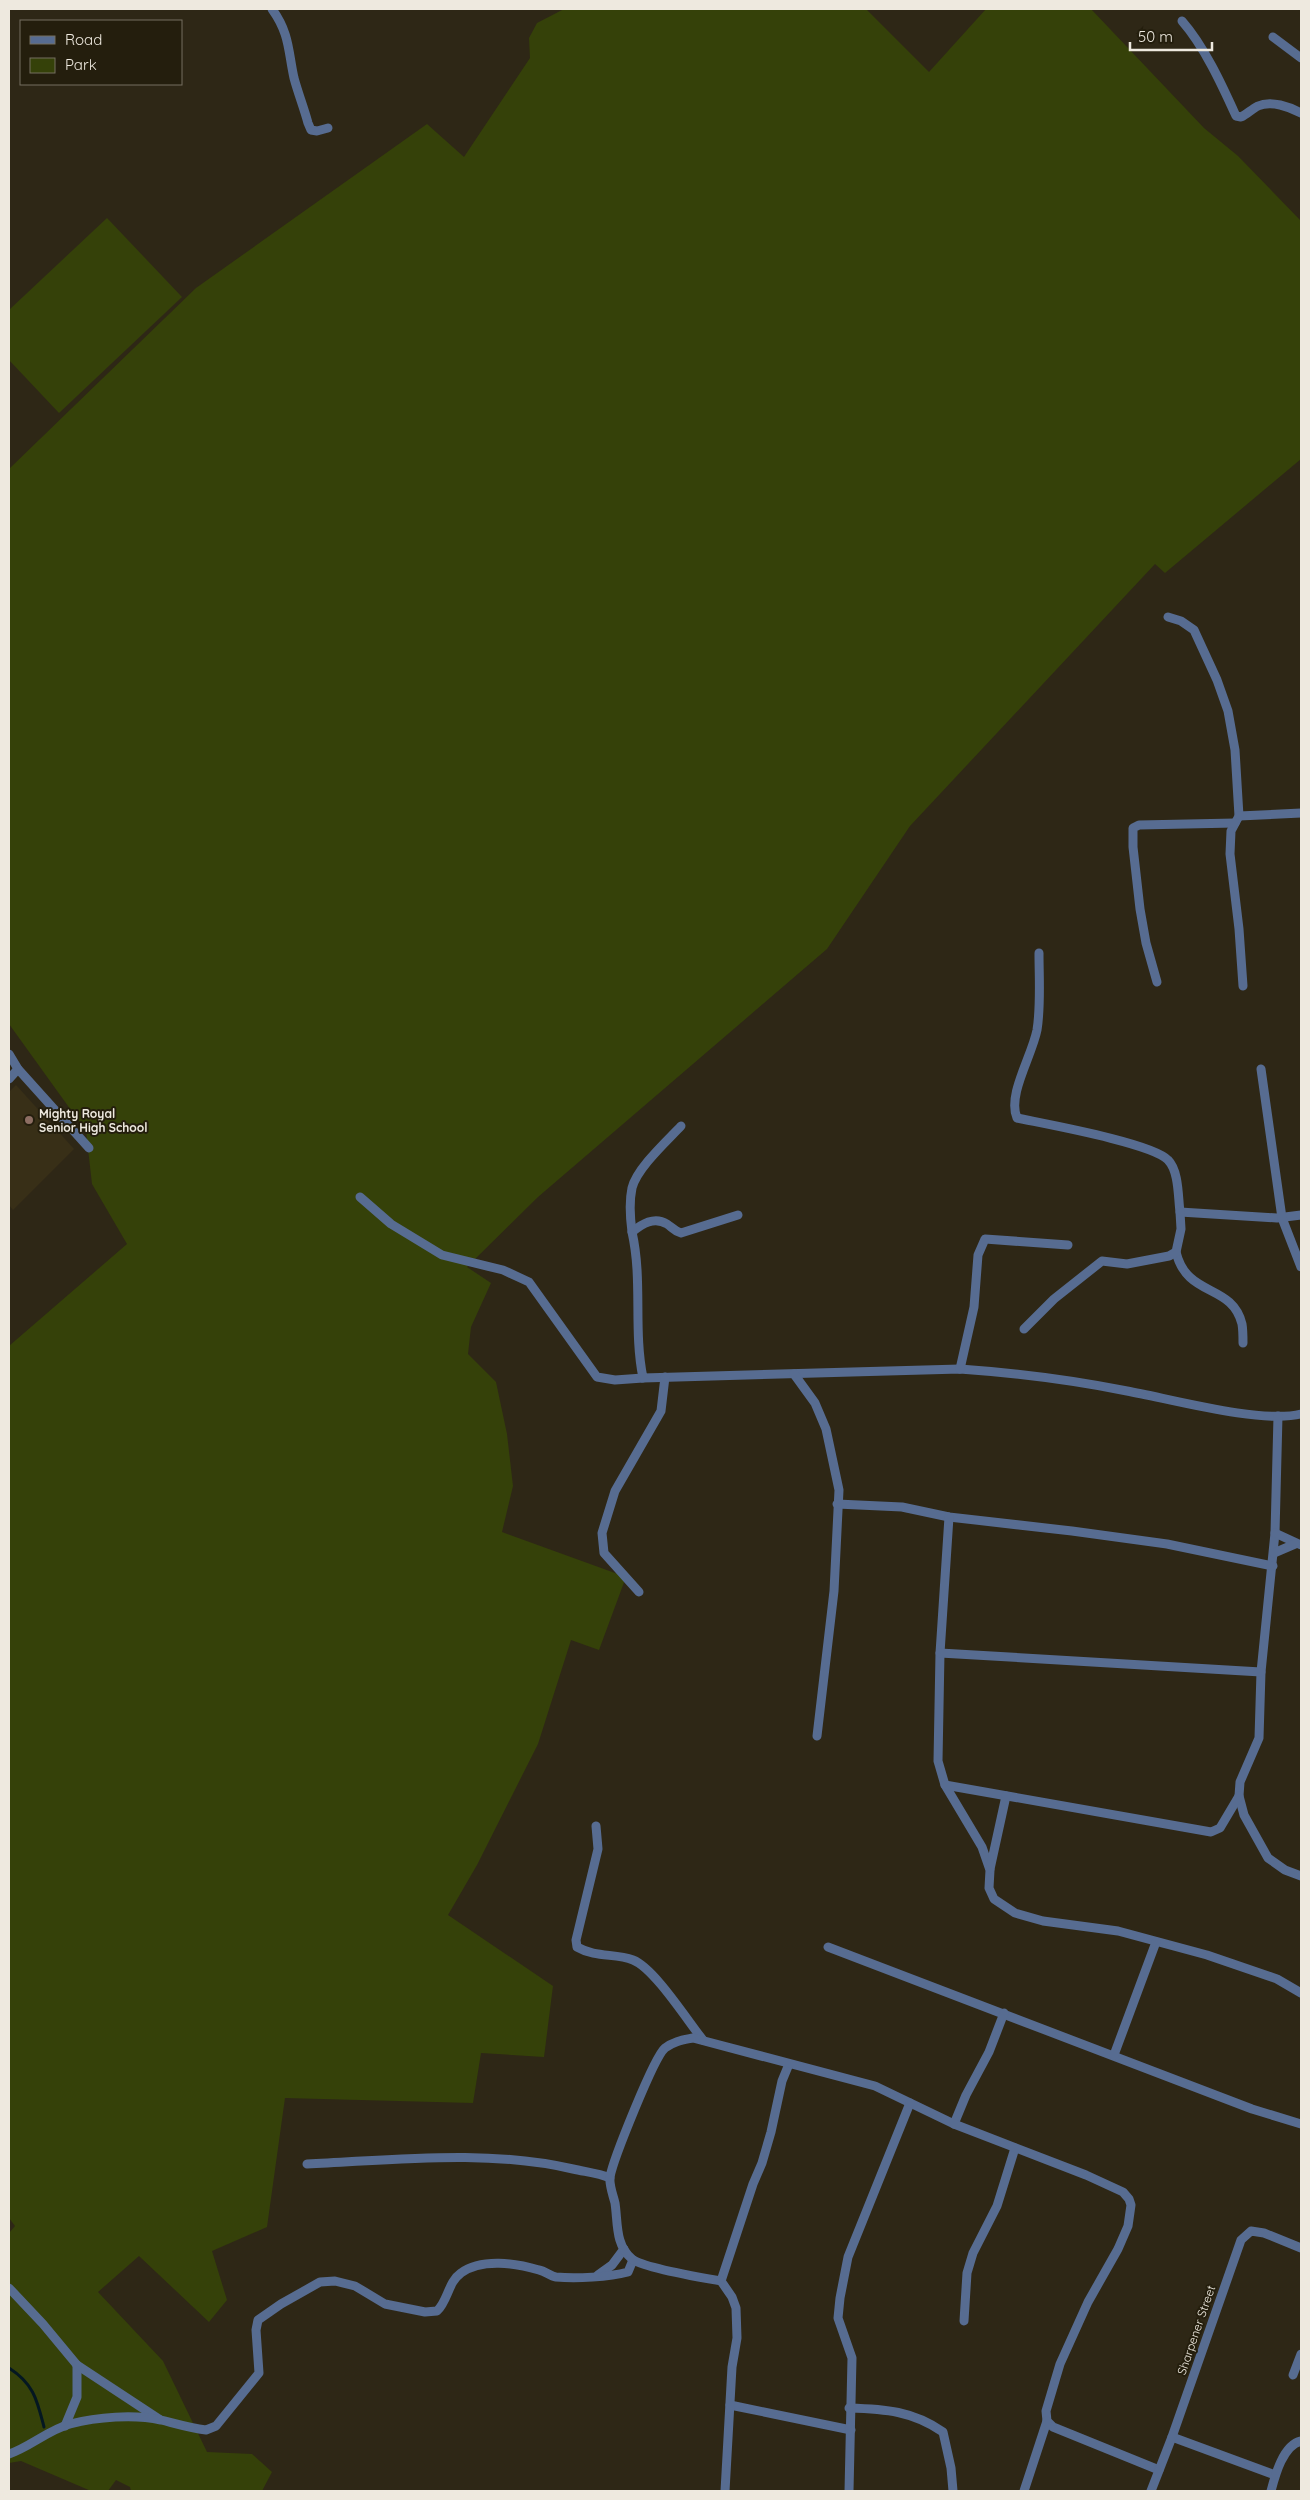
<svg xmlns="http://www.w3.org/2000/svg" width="1310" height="2500" font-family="Quicksand,sans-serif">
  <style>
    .built { fill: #382f17 }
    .green { fill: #354109 }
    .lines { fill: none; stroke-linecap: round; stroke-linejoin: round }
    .stream { stroke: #041721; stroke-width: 3 }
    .minor { stroke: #576c91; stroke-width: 9 }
    .education-dot { fill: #8d6e63; stroke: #241e0d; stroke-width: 2 }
    .labels { text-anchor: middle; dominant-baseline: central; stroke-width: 4; stroke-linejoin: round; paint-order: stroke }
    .poi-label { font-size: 12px; font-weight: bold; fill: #eee9df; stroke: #241e0d; text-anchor: start }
    .street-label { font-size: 12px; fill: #eee9df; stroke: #241e0d }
  </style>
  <rect width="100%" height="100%" fill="#2e2716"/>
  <!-- built -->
  <path class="built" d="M16,1085l58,64 -61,61 -4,-5v-113z"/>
  <!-- green -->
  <g class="green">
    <path d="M564,9h302l63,63 57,-63h105l113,119 34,28 63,65v238l-136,114 -10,-9 -245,262 -83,123 -289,248 -71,70 24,16 -20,44 -3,27 28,28 11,52 6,52 -11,46 124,45 -27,73 -28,-10 -33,104 -61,121 -29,50 105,71 -9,71 -63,-4 -8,50 -188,-5 -18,129 -55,24 15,49 -18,22 -70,-66 -41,36 65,69 44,91 45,2 20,18 -10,19h-131l-1,-4 -14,-7 -8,11h-17l-70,-30 -12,2v-230l6,-7 -6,-8v-872l118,-102 -35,-60 -6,-53 -77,-107v-555l187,-181 231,-164 37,33 66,-99 -1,-20 8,-15z"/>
    <path d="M107,218l75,79 -123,116 -50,-53v-50z"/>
  </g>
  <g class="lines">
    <!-- stream -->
    <path class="stream" d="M9,2368c25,16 28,32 35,59"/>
    <!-- minor -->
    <g class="minor">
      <path d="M272,9c18,25 16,42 22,69 4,15 10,30 14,45l3,7 6,1 11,-3"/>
      <path d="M1182,21c22,25 40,64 54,95l5,1c6,-3 11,-8 17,-11 13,-6 32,1 43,7"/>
      <path d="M1273,37l28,21"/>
      <path d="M1168,617l13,4 13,9 23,50 11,31 7,39 4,66 -8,15 -1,23 9,75 4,57"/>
      <path d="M1239,816l62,-3"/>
      <path d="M1039,953c0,25 2,53 -2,77 -5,26 -30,65 -20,88 28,6 135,25 151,42 11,11 10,37 12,52l97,6 24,-3"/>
      <path d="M1157,982l-11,-39 -6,-34 -7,-62v-19l6,-3 96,-2"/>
      <path d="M9,1054l9,15 71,79"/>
      <path d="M1261,1069l21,149 19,49"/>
      <path d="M9,1079l9,-10"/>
      <path d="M360,1197l31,27 51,31 61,15 26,12 68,95 18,3 28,-2"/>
      <path d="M738,1215l-57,18c-7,-2 -9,-6 -14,-9 -13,-8 -25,0 -35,8 11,49 1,97 11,146l317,-9c56,4 112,11 167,22 44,8 133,33 174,23"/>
      <path d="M632,1232c-2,-15 -3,-30 0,-44 5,-20 35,-47 49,-62"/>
      <path d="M1176,1252c11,46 56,31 66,72 1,6 1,13 1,19"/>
      <path d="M1024,1329l30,-30 48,-38 25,3 42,-8 7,-4 5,-23 -1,-17"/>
      <path d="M960,1369l14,-62 4,-52 7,-16 83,6"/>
      <path d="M794,1374l21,29 11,26 13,61 -5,101 -17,145"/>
      <path d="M1278,1416l-3,117 -14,139 -2,66 -19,44 -1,14 5,19 24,43 17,12 16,6"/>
      <path d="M837,1504l65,3 47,10 123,14 95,13 106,22"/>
      <path d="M949,1517l-9,136 -2,108 7,24 37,62 8,23 -1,18 5,11 21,14 28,8 75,10 89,24 70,24 24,14"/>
      <path d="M1275,1533l26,12"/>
      <path d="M1274,1553l21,-9"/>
      <path d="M639,1592l-35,-39 -2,-20 13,-42 46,-80 4,-34"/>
      <path d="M940,1653l321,19"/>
      <path d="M945,1785l266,47 9,-4 19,-32"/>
      <path d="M596,1826l2,23 -22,91 1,7c19,11 38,6 56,13 21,8 54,60 70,80"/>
      <path d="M990,1869l16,-73"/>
      <path d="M828,1947l424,162 49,15"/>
      <path d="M1114,2055l42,-113"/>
      <path d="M954,2124l12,-29 23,-43 15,-39"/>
      <path d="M307,2164c89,-4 179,-15 266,5 13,3 25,4 37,9"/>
      <path d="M598,2275l14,-10 12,-16"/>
      <path d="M721,2281l32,-97 9,-21 9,-31 11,-51 7,-17"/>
      <path d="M9,2288l34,36 34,41 82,54"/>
      <path d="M964,2321l3,-48 6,-20 24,-47 18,-58"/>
      <path d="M1293,2375l8,-21"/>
      <path d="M730,2405l121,25"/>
      <path d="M849,2408c36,1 64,3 94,24l8,36 2,23"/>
      <path d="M65,2426l12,-29v-32"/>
      <path d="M1172,2437l103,38"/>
      <path d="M9,2454c21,-7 39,-24 61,-30 27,-7 64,-10 91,-4 16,4 29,8 45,10l10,-4 43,-53 -3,-43 2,-10 23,-16 39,-22 15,-1 20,5 30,18 40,8 12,-1c11,-10 11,-29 24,-38 20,-15 55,-10 78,-3 6,1 11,6 17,7 20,2 53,0 72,-5l5,-12"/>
      <path d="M725,2491l7,-124 5,-29 -1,-30 -4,-11 -11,-16c-17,-3 -78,-13 -89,-22 -17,-14 -14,-36 -17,-56 -2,-8 -6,-18 -5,-26 3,-17 44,-120 55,-129 9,-7 18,-8 28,-10l182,48 79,38 132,51 37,17 6,7 2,6 -3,21 -10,23 -30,53 -28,62 -14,47 1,10 6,6 106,43"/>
      <path d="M849,2491l3,-133 -14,-40 2,-20 8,-41 62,-154"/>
      <path d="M1024,2491l23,-70"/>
      <path d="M1151,2491l21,-54 69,-197 10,-9 13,2 37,15"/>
      <path d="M1271,2491c4,-15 12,-46 30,-50"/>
    </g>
  </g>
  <!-- markers -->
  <circle class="education-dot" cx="29" cy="1120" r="5"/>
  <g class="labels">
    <!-- poi labels -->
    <g class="poi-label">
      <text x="39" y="1113">Mighty Royal<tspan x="39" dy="14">Senior High School</tspan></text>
    </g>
    <!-- street labels -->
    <g class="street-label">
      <text transform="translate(1196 2330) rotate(-71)">Sharpener Street</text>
    </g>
  </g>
  <!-- border -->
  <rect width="1310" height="2500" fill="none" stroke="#eee9df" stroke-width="20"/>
  <!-- legend -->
  <rect x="20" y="20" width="162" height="65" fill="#241e0d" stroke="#756f61"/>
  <rect x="30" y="36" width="25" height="8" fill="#576c91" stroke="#756f61"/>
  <text x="65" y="45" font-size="15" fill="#eee9df">Road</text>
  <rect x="30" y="58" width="25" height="15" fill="#354109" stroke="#756f61"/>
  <text x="65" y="70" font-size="15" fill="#eee9df">Park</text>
  <!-- scale -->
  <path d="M1130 42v8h82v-8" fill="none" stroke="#eee9df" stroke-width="2.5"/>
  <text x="1138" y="42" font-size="15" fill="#eee9df" stroke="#241e0d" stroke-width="4" paint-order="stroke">50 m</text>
</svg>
